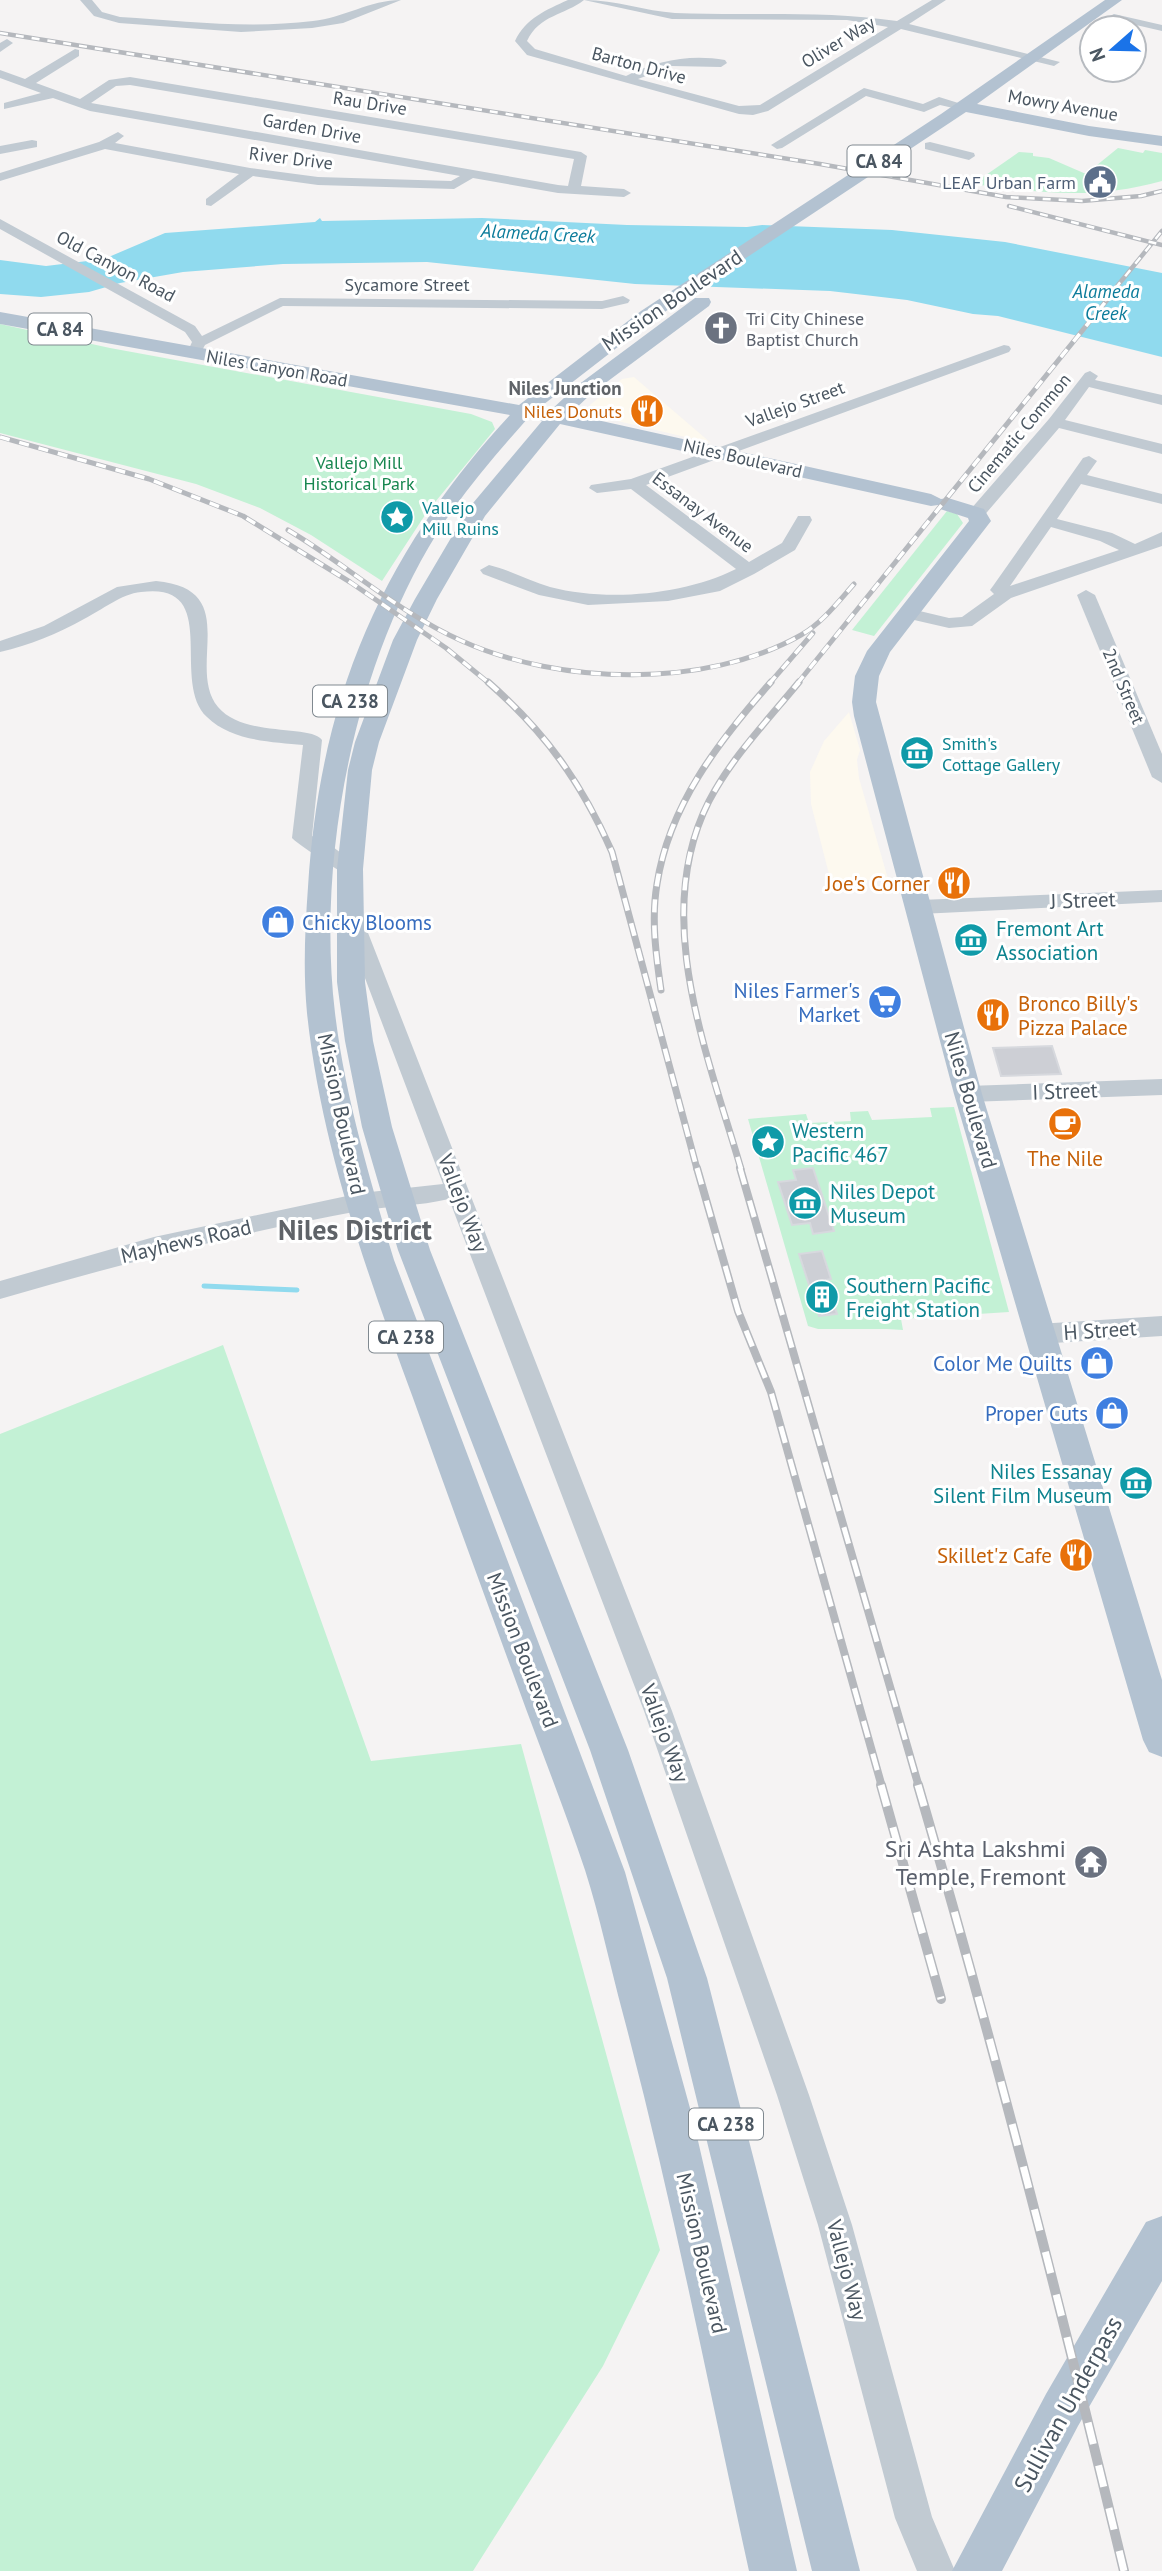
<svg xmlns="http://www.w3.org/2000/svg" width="1162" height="2571" font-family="'PT Sans',sans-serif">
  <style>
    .commercial { fill: #fdf9ef }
    .green { fill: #c3f1d5 }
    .water { fill: #90daee }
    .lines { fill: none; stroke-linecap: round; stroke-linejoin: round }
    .stream { stroke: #90daee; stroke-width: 5 }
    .building { fill: #cdcfd5; stroke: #d7d9de; stroke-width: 2 }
    .minor { fill: #c1cad2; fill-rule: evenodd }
    .major { fill: #b3c2d1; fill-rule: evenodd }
    .rail-far4-casing { stroke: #b5b8bd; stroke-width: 4.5 }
    .rail-far3-casing { stroke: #b5b8bd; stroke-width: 5 }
    .rail-far2-casing { stroke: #b5b8bd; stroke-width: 7 }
    .rail-far1-casing { stroke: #b5b8bd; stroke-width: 8 }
    .rail-casing { stroke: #b5b8bd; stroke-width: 10 }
    .rail-far4 { stroke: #fff; stroke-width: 2.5; stroke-dasharray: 8; stroke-linecap: butt }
    .rail-far3 { stroke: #fff; stroke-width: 3.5; stroke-dasharray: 10; stroke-linecap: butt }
    .rail-far2 { stroke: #fff; stroke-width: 4.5; stroke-dasharray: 13; stroke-linecap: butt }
    .rail-far1 { stroke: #fff; stroke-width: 5; stroke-dasharray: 17; stroke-linecap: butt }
    .rail { stroke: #fff; stroke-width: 7; stroke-dasharray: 22; stroke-linecap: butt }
    .labels { text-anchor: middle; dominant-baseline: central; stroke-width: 6; stroke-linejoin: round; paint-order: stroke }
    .far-street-label { font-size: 18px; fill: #4a5661; stroke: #fff }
    .far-service-label { font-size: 18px; fill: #4e5e75; stroke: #fff; text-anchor: end }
    .far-worship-label { font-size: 18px; fill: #5b616d; stroke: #fff; text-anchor: start }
    .far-food-label { font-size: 18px; fill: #c56008; stroke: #fff; text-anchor: end }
    .far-park-label { font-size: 18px; fill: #17864f; stroke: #fff }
    .far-culture-label { font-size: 18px; fill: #0d838f; stroke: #fff; text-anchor: start }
    .shield { fill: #fff; stroke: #808990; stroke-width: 2 }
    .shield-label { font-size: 19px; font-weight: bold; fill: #4a5661 }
    .far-water-label { font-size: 19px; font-style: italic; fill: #0c7c9b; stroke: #fff }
    .far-neighbourhood-label { font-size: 19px; font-weight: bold; fill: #5f6368; stroke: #fff }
    .street-label { font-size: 21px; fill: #4a5661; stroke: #fff }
    .food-label { font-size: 21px; fill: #c56008; stroke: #fff; text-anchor: end }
    .shop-label { font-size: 21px; fill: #366cbe; stroke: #fff; text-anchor: end }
    .culture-label { font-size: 21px; fill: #0d838f; stroke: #fff; text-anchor: start }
    .near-worship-label { font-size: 24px; fill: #5b616d; stroke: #fff; text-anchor: end }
    .near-street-label { font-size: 24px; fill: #4a5661; stroke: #fff }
    .district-label { font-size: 28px; font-weight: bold; fill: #5f6368; stroke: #fff }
  </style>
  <rect width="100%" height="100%" fill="#f5f3f3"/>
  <!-- commercial -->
  <g class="commercial">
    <path d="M634,377l77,66 -119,-28 -5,-6 4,-5 31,-25z"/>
    <path d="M849,712l11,38 -3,10 2,18 29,101 -57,3 -20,-78 -1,-32 14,-31z"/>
  </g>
  <!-- green -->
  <g class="green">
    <path d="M1118,148l25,5 2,-3 17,3v28c-68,19 -120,12 -189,3l46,-32 14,1v3l16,2 37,16z"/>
    <path d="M0,324l110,24 361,66 21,8 3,7 -68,83 -45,69 -71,-46 -51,-27 -64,-24 -196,-51z"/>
    <path d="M947,511l10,3 6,9 -89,113 -22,-6z"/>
    <path d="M954,1107l55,205 -108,7 2,11 -16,-1h-69l-10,-3 -60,-207 58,-5 3,9 42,-2 -1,-9 18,-1 4,9 60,-3 -2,-9z"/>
    <path d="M223,1345l148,416 150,-17 139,506 -57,116 -130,205h-473v-1137z"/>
  </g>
  <!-- water -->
  <path class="water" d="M320,218l2,3 160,-3 145,7 120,2 15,-2 130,5 113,12 157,31v84l-164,-41 -25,-2 -66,-14 -77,-9 -195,-7 -208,-22 -144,2 -100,8 -63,11 -31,9 -48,5 -41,-3v-34l46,6 58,-7 61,-26 150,-11z"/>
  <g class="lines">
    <!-- stream -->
    <path class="stream" d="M204,1286l93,4"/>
  </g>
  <!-- building -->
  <g class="building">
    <path d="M1052,1046l9,28 -60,2 -8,-28z"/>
    <path d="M813,1168l21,63 -21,3 -3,-11 -18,2 -14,-43 18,-2 -3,-10z"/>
    <path d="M822,1251l9,28 -5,1 11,34 -18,2 -20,-62z"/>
  </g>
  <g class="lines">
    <!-- minor -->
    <g class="minor">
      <path d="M80,0h12l10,12 18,5c64,4 128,12 193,4 30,-3 57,-21 88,-21l-58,23 -31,5 -71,4 -122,-9 -25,-7z"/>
      <path d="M568,0h16c-19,15 -45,15 -57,41l8,8 91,27c31,-16 65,-22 99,-16l2,3 -6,4 -49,-1 -34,13 101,27 21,-1 128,-78 -41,-7 -175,-1 -88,-19c32,0 61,11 91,13 76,3 147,-3 222,8l35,-21h14l-37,24 151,38 -6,4 -153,-37 -133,82 -15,4 -14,-1 -212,-59 -12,-14c11,-23 31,-31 53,-41z"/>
      <path d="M1114,14l48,11v6l-52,-12 -2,-2z"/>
      <path d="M7,39l6,4 -13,9v-9z"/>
      <path d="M75,49l4,1v6l-43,27 44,16 29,-19 21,-3 451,75 6,4 -6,30 43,3 7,4 -7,4 -66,-4 -85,-15 -19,11 -136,-4 -65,-9 -42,30 -5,-1v-6l33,-25 -134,-25 -105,32v-8l99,-31 19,-10 6,4 -9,7 135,25 68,9 133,4 9,-5 -370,-65 -37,-13 -49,11v-6l37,-10 -41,-15v-8l25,9zM130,85l444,74 -6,27 -10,-1 -467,-82 25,-17z"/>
      <path d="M864,88l59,16 16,-7 29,9 -6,4 -22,-5 -16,7 -58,-16 -84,52 -5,1 -6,-4z"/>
      <path d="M32,140l5,1v6l-37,7v-8z"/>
      <path d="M930,142l44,11 1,3 -6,4 -44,-11v-6z"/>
      <path d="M0,219l195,107 7,10 78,-38 322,3 21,-5 7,4 -2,3 -26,6 -319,-3 -78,39 -6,11 -5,1 -7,-4 5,-11 -7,-10 -185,-103z"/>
      <path d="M1004,345l5,1 2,3 -2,3 -363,133 103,77 33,-19 16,-27h12l2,4 -17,30 -41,24 -34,17 -52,10 -80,4 -49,-10 -56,-21 -3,-4 9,-5c21,5 41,16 61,22 57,15 134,8 186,-18l-105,-80 -34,4 -8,-5 2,-3 40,-6z"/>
      <path d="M1090,371l8,5 -3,4 67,15v10l-73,-18 -24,33 97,24v10l-103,-26 -77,90h-12l-2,-4 2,-4 79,-91 36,-46z"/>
      <path d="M1089,456l8,5 -10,14 75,19v10l-81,-20 -24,35 55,14 23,11 27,-12v14l-151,52 -39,28 -23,2 -48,-11 -3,-4 9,-5 42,10 13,-1 32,-23 -4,-4 3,-4 90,-128zM1051,527l49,14 19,9 -109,36z"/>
      <path d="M156,581c88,8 29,86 62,126 26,31 92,17 104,33l-10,96 17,8 28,21 3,4 -3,4c-5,2 -6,3 -11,1 -5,-1 -51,-32 -54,-36l11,-93c-31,-3 -72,-4 -96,-28 -38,-36 16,-136 -66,-125 -20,2 -39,18 -57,27 -27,15 -54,26 -84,33v-11l44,-15 73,-39z"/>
      <path d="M1086,590l9,5 67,159v29l-10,-6 -75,-182z"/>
      <path d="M1162,890v12l-242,12 -7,-2 -3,-5 3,-5 7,-2z"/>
      <path d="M353,913l7,2 3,5 309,791 137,384 43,130 80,292 23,54h-38l-22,-53 -77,-293 -41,-130 -133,-384 -195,-512c-30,7 -60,7 -90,12 -122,22 -241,54 -359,88v-18l154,-44 207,-44 82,-9 -100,-264 3,-5z"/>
      <path d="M1162,1079v16l-194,7 -8,-2 -3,-6 3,-6 8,-2z"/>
      <path d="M1162,1316v20l-124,8 -9,-3 -3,-7 3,-7 9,-3z"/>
    </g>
    <!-- major -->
    <g class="major">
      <path d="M1105,0h17l-145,104 112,22 73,10v10l-73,-10 -123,-24 -312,207 -115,89 12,2 27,-25 117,-87h14l2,4 -2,4 -117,87 -22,21 361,80 10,5 7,-1 36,11 7,12 -101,131 -11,24 -3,26 106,392 180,586v77l-13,-5 -6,-12 -189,-646 -100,-378 -2,-14 3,-26 12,-25 102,-130 -1,-3 -28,-9 -2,-4 -7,1 -371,-82 -75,92 -48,83 -20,41 -38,102 -7,28 -9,99 2,113 8,59 19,86 38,123 198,500 79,228 153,593h-48l-145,-593 -77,-228 -192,-500 -36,-123 -17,-86 -8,-59v-113l11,-99 7,-28 38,-102 22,-41 53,-90 74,-88 -14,-3c-29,33 -58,66 -83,103 -89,134 -129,333 -110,492 10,84 35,166 59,247l231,612 68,247 104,452h-48c-41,-186 -77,-373 -126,-557 -13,-48 -23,-97 -38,-144 -18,-54 -39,-107 -59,-161 -38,-104 -76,-207 -113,-311 -46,-125 -92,-252 -106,-385 -4,-42 -2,-84 1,-126 12,-189 73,-332 202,-472l-510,-91v-12l519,93 122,-94 300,-197z"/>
      <path d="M1162,2216v65l-84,145 -76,145h-50l94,-177 100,-172z"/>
    </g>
    <!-- rail-far4 casing -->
    <g class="rail-far4-casing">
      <g id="rail-far4">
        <path d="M0,33l820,131 186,33 76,4 59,-5 21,-5"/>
        <path d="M1009,206l153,39"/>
        <path d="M1105,301l57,-70"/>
      </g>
    </g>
    <!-- rail-far3 casing -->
    <g class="rail-far3-casing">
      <g id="rail-far3">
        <path d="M0,437l149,42 94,37 107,66 96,66 44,36"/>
        <path d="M288,530c59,35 111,83 174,111 98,44 244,48 339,-6 21,-12 37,-33 53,-51"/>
        <path d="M769,684l44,-51"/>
        <path d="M797,684l310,-384"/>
      </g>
    </g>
    <!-- rail-far2 casing -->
    <g class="rail-far2-casing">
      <g id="rail-far2">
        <path d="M488,682c58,51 93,100 124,170l85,317"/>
        <path d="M661,990c-5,-35 -10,-71 -4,-106 12,-79 62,-143 114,-202"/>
        <path d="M741,1169c-33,-114 -91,-252 -32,-368 23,-44 59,-81 90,-119"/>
      </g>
    </g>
    <!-- rail-far1 casing -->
    <g class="rail-far1-casing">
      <g id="rail-far1">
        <path d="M697,1168l41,143 33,81 111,395"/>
        <path d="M740,1168l179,619"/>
      </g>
    </g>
    <!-- rail casing -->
    <g class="rail-casing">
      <g id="rail">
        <path d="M881,1785l60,214"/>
        <path d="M918,1785c76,260 143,522 206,786"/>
      </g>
    </g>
    <!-- rail-far4 -->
    <use href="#rail-far4" class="rail-far4"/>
    <!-- rail-far3 -->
    <use href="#rail-far3" class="rail-far3"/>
    <!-- rail-far2 -->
    <use href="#rail-far2" class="rail-far2"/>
    <!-- rail-far1 -->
    <use href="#rail-far1" class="rail-far1"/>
    <!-- rail -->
    <use href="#rail" class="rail"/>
  </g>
  <!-- icons -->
  <defs>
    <g id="civic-disc" transform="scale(1.75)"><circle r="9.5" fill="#5c6f8a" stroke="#fff"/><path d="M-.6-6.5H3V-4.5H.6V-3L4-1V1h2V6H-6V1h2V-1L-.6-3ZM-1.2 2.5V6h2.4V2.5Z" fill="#fff"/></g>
    <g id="church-disc" transform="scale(1.75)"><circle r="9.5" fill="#6b7280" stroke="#fff"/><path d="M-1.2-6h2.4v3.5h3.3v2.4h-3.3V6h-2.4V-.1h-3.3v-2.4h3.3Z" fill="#fff"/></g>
    <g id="restaurant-disc" transform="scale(1.75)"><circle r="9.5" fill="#e8710a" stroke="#fff"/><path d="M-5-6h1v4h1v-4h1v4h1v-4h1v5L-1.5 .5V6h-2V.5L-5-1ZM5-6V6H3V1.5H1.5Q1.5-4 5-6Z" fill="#fff"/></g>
    <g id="sight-disc" transform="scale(1.75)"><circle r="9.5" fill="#0f9aa8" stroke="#fff"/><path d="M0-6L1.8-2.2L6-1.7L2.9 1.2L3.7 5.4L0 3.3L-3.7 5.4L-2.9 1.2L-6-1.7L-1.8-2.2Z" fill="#fff"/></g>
    <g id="museum-disc" transform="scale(1.75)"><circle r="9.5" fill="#0f9aa8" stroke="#fff"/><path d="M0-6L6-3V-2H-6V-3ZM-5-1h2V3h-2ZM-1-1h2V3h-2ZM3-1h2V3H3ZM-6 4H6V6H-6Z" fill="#fff"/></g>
    <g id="shop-disc" transform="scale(1.75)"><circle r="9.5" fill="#3f7fe0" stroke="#fff"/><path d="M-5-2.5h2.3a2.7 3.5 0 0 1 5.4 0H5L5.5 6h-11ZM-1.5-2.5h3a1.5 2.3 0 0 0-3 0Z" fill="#fff"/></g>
    <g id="supermarket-disc" transform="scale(1.75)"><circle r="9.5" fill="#3f7fe0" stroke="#fff"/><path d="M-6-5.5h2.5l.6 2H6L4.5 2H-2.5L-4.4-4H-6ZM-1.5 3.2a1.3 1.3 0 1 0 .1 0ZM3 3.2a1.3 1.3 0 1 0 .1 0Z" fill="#fff"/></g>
    <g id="cafe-disc" transform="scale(1.75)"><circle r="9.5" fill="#e8710a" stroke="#fff"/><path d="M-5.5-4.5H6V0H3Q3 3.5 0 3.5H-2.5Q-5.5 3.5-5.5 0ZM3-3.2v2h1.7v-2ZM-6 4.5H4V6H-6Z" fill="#fff"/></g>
    <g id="building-disc" transform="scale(1.75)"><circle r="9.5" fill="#0f9aa8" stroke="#fff"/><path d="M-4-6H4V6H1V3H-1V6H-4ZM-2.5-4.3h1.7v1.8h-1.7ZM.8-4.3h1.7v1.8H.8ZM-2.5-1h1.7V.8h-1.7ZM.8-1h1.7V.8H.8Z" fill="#fff"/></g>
    <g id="temple-disc" transform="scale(1.75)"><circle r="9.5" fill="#6b7280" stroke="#fff"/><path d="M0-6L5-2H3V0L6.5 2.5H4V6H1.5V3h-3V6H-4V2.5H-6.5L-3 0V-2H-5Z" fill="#fff"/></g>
  </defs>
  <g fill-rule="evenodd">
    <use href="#civic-disc" x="1100" y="182"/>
    <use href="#church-disc" x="721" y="328"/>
    <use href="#restaurant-disc" x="647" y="411"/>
    <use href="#sight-disc" x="397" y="517"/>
    <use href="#museum-disc" x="917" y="753"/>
    <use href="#restaurant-disc" x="954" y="883"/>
    <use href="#shop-disc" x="278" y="922"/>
    <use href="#museum-disc" x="971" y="940"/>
    <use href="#supermarket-disc" x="885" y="1002"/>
    <use href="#restaurant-disc" x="993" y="1015"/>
    <use href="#cafe-disc" x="1065" y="1124"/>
    <use href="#sight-disc" x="768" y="1142"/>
    <use href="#museum-disc" x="805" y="1203"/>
    <use href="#building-disc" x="822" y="1297"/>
    <use href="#shop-disc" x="1097" y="1363"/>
    <use href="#shop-disc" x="1112" y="1413"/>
    <use href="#museum-disc" x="1136" y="1483"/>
    <use href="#restaurant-disc" x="1076" y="1555"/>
    <use href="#temple-disc" x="1091" y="1862"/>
  </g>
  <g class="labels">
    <!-- far-street labels -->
    <g class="far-street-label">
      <text transform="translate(838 42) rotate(-31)">Oliver Way</text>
      <text transform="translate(639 65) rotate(15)">Barton Drive</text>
      <text transform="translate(370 103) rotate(9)">Rau Drive</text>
      <text transform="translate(1063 105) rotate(10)">Mowry Avenue</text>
      <text transform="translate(312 128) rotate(10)">Garden Drive</text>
      <text transform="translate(291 158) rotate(7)">River Drive</text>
      <text transform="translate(116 266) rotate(28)">Old Canyon Road</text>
      <text x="407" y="284">Sycamore Street</text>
      <text transform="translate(277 368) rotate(10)">Niles Canyon Road</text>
      <text transform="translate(795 404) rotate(-20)">Vallejo Street</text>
      <text transform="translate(1019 433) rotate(-50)">Cinematic Common</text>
      <text transform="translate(743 458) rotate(13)">Niles Boulevard</text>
      <text transform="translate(703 512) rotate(37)">Essanay Avenue</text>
      <text transform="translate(1124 686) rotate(67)">2nd Street</text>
    </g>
    <!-- far-service labels -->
    <g class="far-service-label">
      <text x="1076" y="182">LEAF Urban Farm</text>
    </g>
    <!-- far-worship labels -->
    <g class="far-worship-label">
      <text x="746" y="318">Tri City Chinese<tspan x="746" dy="21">Baptist Church</tspan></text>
    </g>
    <!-- far-food labels -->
    <g class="far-food-label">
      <text x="622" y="411">Niles Donuts</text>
    </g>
    <!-- far-park labels -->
    <g class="far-park-label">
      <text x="359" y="462">Vallejo Mill<tspan x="359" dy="21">Historical Park</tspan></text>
    </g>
    <!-- far-culture labels -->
    <g class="far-culture-label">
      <text x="422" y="507">Vallejo<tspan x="422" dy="21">Mill Ruins</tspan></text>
      <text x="942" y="743">Smith's<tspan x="942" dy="21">Cottage Gallery</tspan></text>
    </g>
    <!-- shield labels -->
    <g class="shield">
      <rect x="847.5" y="145.5" width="63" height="31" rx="5"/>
      <rect x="28.5" y="313.5" width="63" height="31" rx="5"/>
      <rect x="313" y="685.5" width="74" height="31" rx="5"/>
      <rect x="369" y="1321.5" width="74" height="31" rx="5"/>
      <rect x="689" y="2108.5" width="74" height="31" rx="5"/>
    </g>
    <g class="shield-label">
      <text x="879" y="161">CA 84</text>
      <text x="60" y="329">CA 84</text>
      <text x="350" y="701">CA 238</text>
      <text x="406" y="1337">CA 238</text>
      <text x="726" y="2124">CA 238</text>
    </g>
    <!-- far-water labels -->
    <g class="far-water-label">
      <text transform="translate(538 233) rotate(3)">Alameda Creek</text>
      <text x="1106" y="291">Alameda<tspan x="1106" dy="22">Creek</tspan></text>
    </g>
    <!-- far-neighbourhood labels -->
    <g class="far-neighbourhood-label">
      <text x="565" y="388">Niles Junction</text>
    </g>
    <!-- street labels -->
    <g class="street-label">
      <text transform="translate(672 300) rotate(-34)">Mission Boulevard</text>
      <text transform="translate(1083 900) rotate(-2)">J Street</text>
      <text transform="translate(1065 1091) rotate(-2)">I Street</text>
      <text transform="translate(971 1100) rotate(74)">Niles Boulevard</text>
      <text transform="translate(342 1114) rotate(78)">Mission Boulevard</text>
      <text transform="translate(463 1203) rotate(69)">Vallejo Way</text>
      <text transform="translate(186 1241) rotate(-13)">Mayhews Road</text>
      <text transform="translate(1100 1330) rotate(-4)">H Street</text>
      <text transform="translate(523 1650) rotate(69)">Mission Boulevard</text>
      <text transform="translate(665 1733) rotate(70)">Vallejo Way</text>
      <text transform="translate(702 2253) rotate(77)">Mission Boulevard</text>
      <text transform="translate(847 2270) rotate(75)">Vallejo Way</text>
    </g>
    <!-- food labels -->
    <g class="food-label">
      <text x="930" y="883">Joe's Corner</text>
      <text x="1018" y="1003" text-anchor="start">Bronco Billy's<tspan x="1018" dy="24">Pizza Palace</tspan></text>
      <text x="1065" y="1158" text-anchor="middle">The Nile</text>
      <text x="1052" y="1555">Skillet'z Cafe</text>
    </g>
    <!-- shop labels -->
    <g class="shop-label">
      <text x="302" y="922" text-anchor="start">Chicky Blooms</text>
      <text x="860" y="990">Niles Farmer's<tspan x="860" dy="24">Market</tspan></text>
      <text x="1072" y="1363">Color Me Quilts</text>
      <text x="1088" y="1413">Proper Cuts</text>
    </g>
    <!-- culture labels -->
    <g class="culture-label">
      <text x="996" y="928">Fremont Art<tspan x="996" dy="24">Association</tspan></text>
      <text x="792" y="1130">Western<tspan x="792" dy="24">Pacific 467</tspan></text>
      <text x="830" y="1191">Niles Depot<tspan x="830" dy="24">Museum</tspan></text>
      <text x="846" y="1285">Southern Pacific<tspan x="846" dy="24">Freight Station</tspan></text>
      <text x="1112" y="1471" text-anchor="end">Niles Essanay<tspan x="1112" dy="24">Silent Film Museum</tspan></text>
    </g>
    <!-- near-worship labels -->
    <g class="near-worship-label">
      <text x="1066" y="1848">Sri Ashta Lakshmi<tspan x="1066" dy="28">Temple, Fremont</tspan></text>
    </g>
    <!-- near-street labels -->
    <g class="near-street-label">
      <text transform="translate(1068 2404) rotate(-61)">Sullivan Underpass</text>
    </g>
    <!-- district labels -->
    <g class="district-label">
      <text x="355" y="1229">Niles District</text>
    </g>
  </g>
  <!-- north arrow -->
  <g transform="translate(1113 49) rotate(250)"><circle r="33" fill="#ffffff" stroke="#b7bbc0" stroke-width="2"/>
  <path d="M0-5L12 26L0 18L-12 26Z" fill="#1a73e8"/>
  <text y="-10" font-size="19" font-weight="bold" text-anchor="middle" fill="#4a5661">N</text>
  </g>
</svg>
